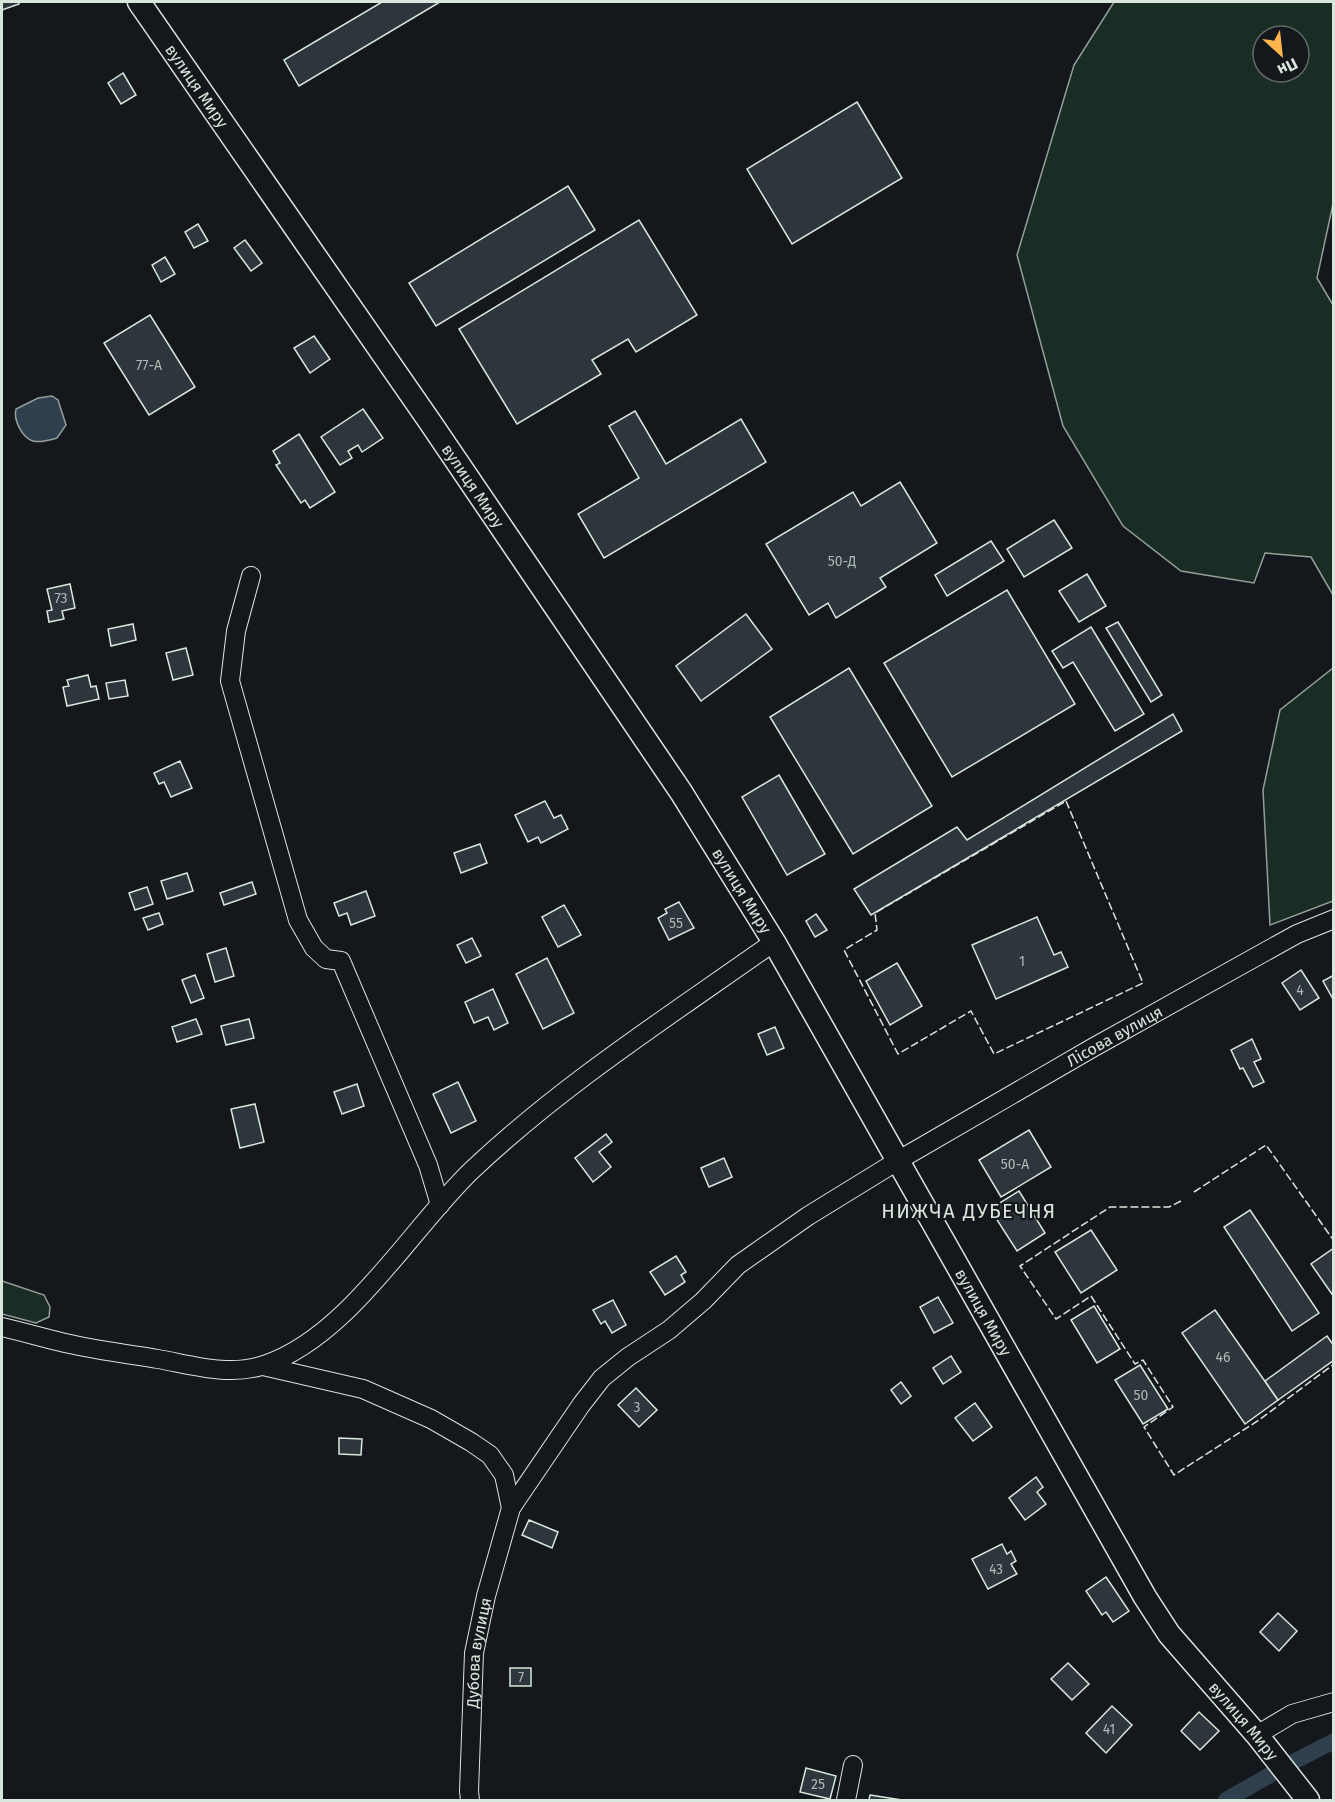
<svg xmlns="http://www.w3.org/2000/svg" width="1335" height="1802" font-family="'Fira Sans',sans-serif">
  <style>
    .green { fill: #1a2d24; stroke: #939e99; stroke-width: 1.5; fill-rule: evenodd }
    .water { fill: #2f3f4d; stroke: #939e99; stroke-width: 1.5 }
    .lines { fill: none; stroke-linecap: round; stroke-linejoin: round }
    .canal { stroke: #2f3f4d; stroke-width: 16 }
    .building { fill: #2c363c; stroke: #d8e6dc; stroke-width: 1.5 }
    .minor-casing { stroke: #d8e6dc; stroke-width: 20 }
    .major-casing { stroke: #d8e6dc; stroke-width: 25 }
    .minor { stroke: #14181c; stroke-width: 18 }
    .major { stroke: #14181c; stroke-width: 22 }
    .fence { stroke: #d8e6dc; stroke-width: 1.5; stroke-dasharray: 8 3; stroke-linecap: butt }
    .labels { text-anchor: middle; dominant-baseline: central; stroke-width: 4.5; stroke-linejoin: round; paint-order: stroke }
    .number-label { font-size: 14px; fill: #adbab4 }
    .street-label { font-size: 16px; fill: #d8e6dc; stroke: #14181c }
    .quarter-label { font-size: 20px; letter-spacing: 1.5px; fill: #d8e6dc; stroke: #14181c }
  </style>
  <rect width="100%" height="100%" fill="#14181c"/>
  <!-- green -->
  <g class="green">
    <path d="M1114,2h219v202l-16,74 16,27v290l-22,-38 -46,-4 -11,30 -73,-12 -58,-45 -60,-100 -46,-171 57,-190zM1263,36h36v36h-36z"/>
    <path d="M1333,668v233l-63,24 -7,-135 17,-80z"/>
    <path d="M2,1281l42,14 6,12 -1,10 -13,6 -34,-9z"/>
  </g>
  <!-- water -->
  <path class="water" d="M52,396l6,4 8,25 -9,13c-7,2 -17,5 -24,3 -11,-3 -20,-22 -17,-32l22,-11z"/>
  <g class="lines">
    <!-- canal -->
    <g class="canal">
      <path d="M1295,1761l39,-20"/>
      <path d="M1226,1800l44,-25"/>
    </g>
  </g>
  <!-- building -->
  <g class="building">
    <path d="M2,2h17v2l-17,6z"/>
    <path d="M382,2h58l-141,84 -15,-26z"/>
    <path d="M123,73l13,22 -15,9 -13,-21z"/>
    <path d="M857,102l45,76 -110,66 -45,-75z"/>
    <path d="M568,186l27,44 -159,96 -27,-43z"/>
    <path d="M639,220l58,95 -61,37 -8,-13 -36,21 9,14 -84,50 -58,-95z"/>
    <path d="M198,224l10,17 -14,7 -9,-16z"/>
    <path d="M245,240l17,23 -11,8 -17,-23z"/>
    <path d="M165,257l10,17 -14,8 -9,-17z"/>
    <path d="M150,315l45,72 -46,28 -45,-72z"/>
    <path d="M314,336l16,23 -20,14 -16,-25z"/>
    <path d="M363,409l20,29 -21,14 -4,-7 -10,6 4,7 -12,7 -19,-28z"/>
    <path d="M635,411l31,53 75,-45 25,43 -162,96 -26,-44 61,-36 -30,-52z"/>
    <path d="M299,434l36,58 -25,16 -5,-8 -4,3 -25,-38 4,-2 -7,-12z"/>
    <path d="M900,482l37,61 -57,35 6,9 -50,31 -8,-15 -19,12 -43,-71 87,-52 8,14z"/>
    <path d="M1054,520l18,28 -48,29 -17,-28z"/>
    <path d="M991,541l13,20 -57,35 -12,-21z"/>
    <path d="M1087,574l19,32 -27,16 -20,-31z"/>
    <path d="M70,584l5,24 -13,3 2,8 -15,3 -2,-11 5,-1 -5,-21z"/>
    <path d="M1007,590l68,114 -123,73 -68,-114z"/>
    <path d="M746,614l26,35 -71,52 -25,-35z"/>
    <path d="M1118,622l44,73 -11,7 -45,-74z"/>
    <path d="M133,624l3,16 -25,6 -3,-17z"/>
    <path d="M1091,627l53,87 -29,17 -42,-69 -10,6 -11,-17z"/>
    <path d="M186,648l7,27 -20,5 -7,-27z"/>
    <path d="M849,668l83,138 -79,48 -83,-137z"/>
    <path d="M88,675l3,12 5,-1 3,13 -32,7 -4,-19 6,-1 -2,-6z"/>
    <path d="M125,680l3,16 -19,3 -3,-16z"/>
    <path d="M1173,714l9,17 -311,184 -17,-26 103,-62 10,13z"/>
    <path d="M180,761l12,27 -21,9 -7,-15 -5,2 -5,-11z"/>
    <path d="M779,775l46,79 -38,21 -45,-78z"/>
    <path d="M545,801l9,17 7,-3 7,14 -27,14 -3,-6 -10,5 -13,-27z"/>
    <path d="M480,844l7,19 -26,10 -7,-20z"/>
    <path d="M187,873l6,18 -26,8 -6,-18z"/>
    <path d="M252,882l4,12 -32,11 -4,-12z"/>
    <path d="M147,887l6,17 -18,6 -6,-17z"/>
    <path d="M366,891l9,25 -24,9 -4,-12 -8,3 -5,-13z"/>
    <path d="M679,902l15,26 -25,12 -11,-22 9,-5 -2,-4z"/>
    <path d="M564,905l17,30 -23,12 -16,-30z"/>
    <path d="M159,913l4,11 -15,6 -5,-12z"/>
    <path d="M816,914l11,16 -12,7 -9,-16z"/>
    <path d="M1037,917l17,38 7,-3 7,15 -72,32 -24,-54z"/>
    <path d="M472,938l9,18 -15,7 -9,-18z"/>
    <path d="M226,948l8,28 -19,6 -8,-28z"/>
    <path d="M547,958l27,55 -31,16 -27,-55z"/>
    <path d="M897,963l25,43 -32,19 -24,-44z"/>
    <path d="M1301,970l18,28 -19,12 -18,-27z"/>
    <path d="M195,975l9,23 -13,5 -9,-23z"/>
    <path d="M1334,975v26l-11,-20z"/>
    <path d="M493,989l15,34 -14,7 -6,-13 -14,6 -9,-21z"/>
    <path d="M196,1019l6,15 -25,8 -5,-15z"/>
    <path d="M249,1019l5,19 -28,7 -5,-19z"/>
    <path d="M775,1027l9,21 -17,7 -9,-21z"/>
    <path d="M1252,1039l9,20 -7,3 10,20 -11,5 -10,-19 -3,1 -9,-19z"/>
    <path d="M458,1082l18,39 -25,12 -18,-39z"/>
    <path d="M357,1084l7,22 -22,8 -8,-22z"/>
    <path d="M255,1104l9,38 -24,6 -9,-39z"/>
    <path d="M1029,1130l22,37 -50,30 -22,-37z"/>
    <path d="M606,1134l6,8 -13,10 12,15 -18,15 -18,-24z"/>
    <path d="M724,1158l8,19 -23,10 -8,-19z"/>
    <path d="M1019,1191l26,42 -28,18 -27,-42z"/>
    <path d="M1250,1210l69,103 -27,18 -68,-104z"/>
    <path d="M1091,1230l26,40 -36,23 -26,-41z"/>
    <path d="M1334,1248v49l-23,-33z"/>
    <path d="M676,1256l10,16 -5,3 4,7 -20,13 -15,-23z"/>
    <path d="M938,1297l15,26 -19,10 -14,-26z"/>
    <path d="M613,1300l13,25 -14,8 -7,-12 -4,3 -8,-14z"/>
    <path d="M1094,1306l26,43 -23,14 -26,-43z"/>
    <path d="M1215,1310l63,90 -33,24 -63,-91z"/>
    <path d="M1327,1336l7,10v14l-56,40 -13,-19z"/>
    <path d="M951,1356l10,16 -18,12 -10,-16z"/>
    <path d="M1140,1365l28,44 -25,15 -28,-44z"/>
    <path d="M901,1382l10,14 -10,8 -10,-14z"/>
    <path d="M636,1388l21,22 -18,17 -21,-22z"/>
    <path d="M975,1403l17,24 -19,14 -18,-23z"/>
    <path d="M339,1438l23,1 -1,16 -22,-1z"/>
    <path d="M1036,1477l7,10 -6,5 9,12 -21,16 -16,-22z"/>
    <path d="M529,1520l29,12 -6,16 -30,-13z"/>
    <path d="M1002,1544l5,10 4,-3 5,10 -5,3 6,10 -29,15 -16,-30z"/>
    <path d="M1106,1577l23,34 -16,11 -7,-10 -4,3 -16,-24z"/>
    <path d="M1278,1613l19,18 -18,20 -19,-19z"/>
    <path d="M1068,1663l21,21 -17,16 -21,-21z"/>
    <rect x="510" y="1668" width="21" height="18"/>
    <path d="M1112,1706l20,19 -26,28 -20,-20z"/>
    <path d="M1199,1712l20,19 -19,19 -19,-19z"/>
    <path d="M806,1768l30,8 -6,23 -30,-7z"/>
    <path d="M870,1795l32,5h-33z"/>
  </g>
  <g class="lines">
    <!-- minor casing -->
    <g class="minor-casing">
      <g id="minor">
        <path d="M251,576l-15,55 -6,50 68,239 16,28 12,11 15,2 87,204 12,40"/>
        <path d="M2,1327c21,5 42,11 63,16 31,7 62,11 93,16 34,6 72,18 106,6 83,-27 145,-134 207,-194 92,-87 200,-156 303,-229"/>
        <path d="M263,1366l100,23 68,30 40,23 19,13 14,20 7,33"/>
        <path d="M1257,1735l35,-21 42,-12"/>
        <path id="s1" d="M470,1800l-1,-9 5,-138 12,-57 25,-88 70,-103 21,-27 26,-21 41,-27 34,-29 35,-36 70,-49 91,-56 195,-113 203,-113 37,-15"/>
        <path d="M846,1800l7,-35"/>
      </g>
    </g>
    <!-- major casing -->
    <g class="major-casing">
      <g id="major">
        <path id="s2" d="M139,2l291,420 251,370 93,150 371,655 24,37 88,101 51,65"/>
      </g>
    </g>
    <!-- minor -->
    <use href="#minor" class="minor"/>
    <!-- major -->
    <use href="#major" class="major"/>
    <!-- fence -->
    <g class="fence">
      <path d="M1066,801l77,182 -149,71 -23,-43 -73,43 -54,-104 33,-20 -2,-17z"/>
      <path d="M1194,1192l72,-47 68,96"/>
      <path d="M1181,1201l-12,6h-59l-90,59 36,53 35,-23 44,68 8,-4 30,47 -29,20 30,48 85,-55 75,-56"/>
    </g>
  </g>
  <g class="labels">
    <!-- number labels -->
    <g class="number-label">
      <text x="149" y="365">77-А</text>
      <text x="842" y="561">50-Д</text>
      <text x="61" y="598">73</text>
      <text x="676" y="923">55</text>
      <text x="1022" y="961">1</text>
      <text x="1300" y="990">4</text>
      <text x="1015" y="1164">50-А</text>
      <text x="1223" y="1357">46</text>
      <text x="1141" y="1395">50</text>
      <text x="637" y="1407">3</text>
      <text x="996" y="1569">43</text>
      <text x="521" y="1677">7</text>
      <text x="1109" y="1729">41</text>
      <text x="818" y="1784">25</text>
    </g>
    <!-- street labels -->
    <g class="street-label">
      <text stroke="none"><textPath href="#s2" startOffset="102">вулиця Миру</textPath></text>
      <text stroke="none"><textPath href="#s2" startOffset="588">вулиця Миру</textPath></text>
      <text stroke="none"><textPath href="#s2" startOffset="1074">вулиця Миру</textPath></text>
      <text stroke="none"><textPath href="#s1" startOffset="1074">Лісова вулиця</textPath></text>
      <text stroke="none"><textPath href="#s2" startOffset="1560">вулиця Миру</textPath></text>
      <text stroke="none"><textPath href="#s1" startOffset="148">Дубова вулиця</textPath></text>
      <text stroke="none"><textPath href="#s2" startOffset="2046">вулиця Миру</textPath></text>
    </g>
    <!-- quarter labels -->
    <g class="quarter-label">
      <text x="969" y="1211">НИЖЧА ДУБЕЧНЯ</text>
    </g>
  </g>
  <!-- border -->
  <rect width="1335" height="1802" fill="none" stroke="#d8e6dc" stroke-width="6"/>
  <!-- north arrow -->
  <g transform="translate(1281 54) rotate(153)"><circle r="28" fill="#14181c" stroke="#626a69" stroke-width="1.5"/>
  <path d="M0-4.5L10 22L0 15L-10 22Z" fill="#ffb74d"/>
  <text y="-9" font-size="16" font-weight="bold" text-anchor="middle" fill="#d8e6dc">Пн</text>
  </g>
</svg>
